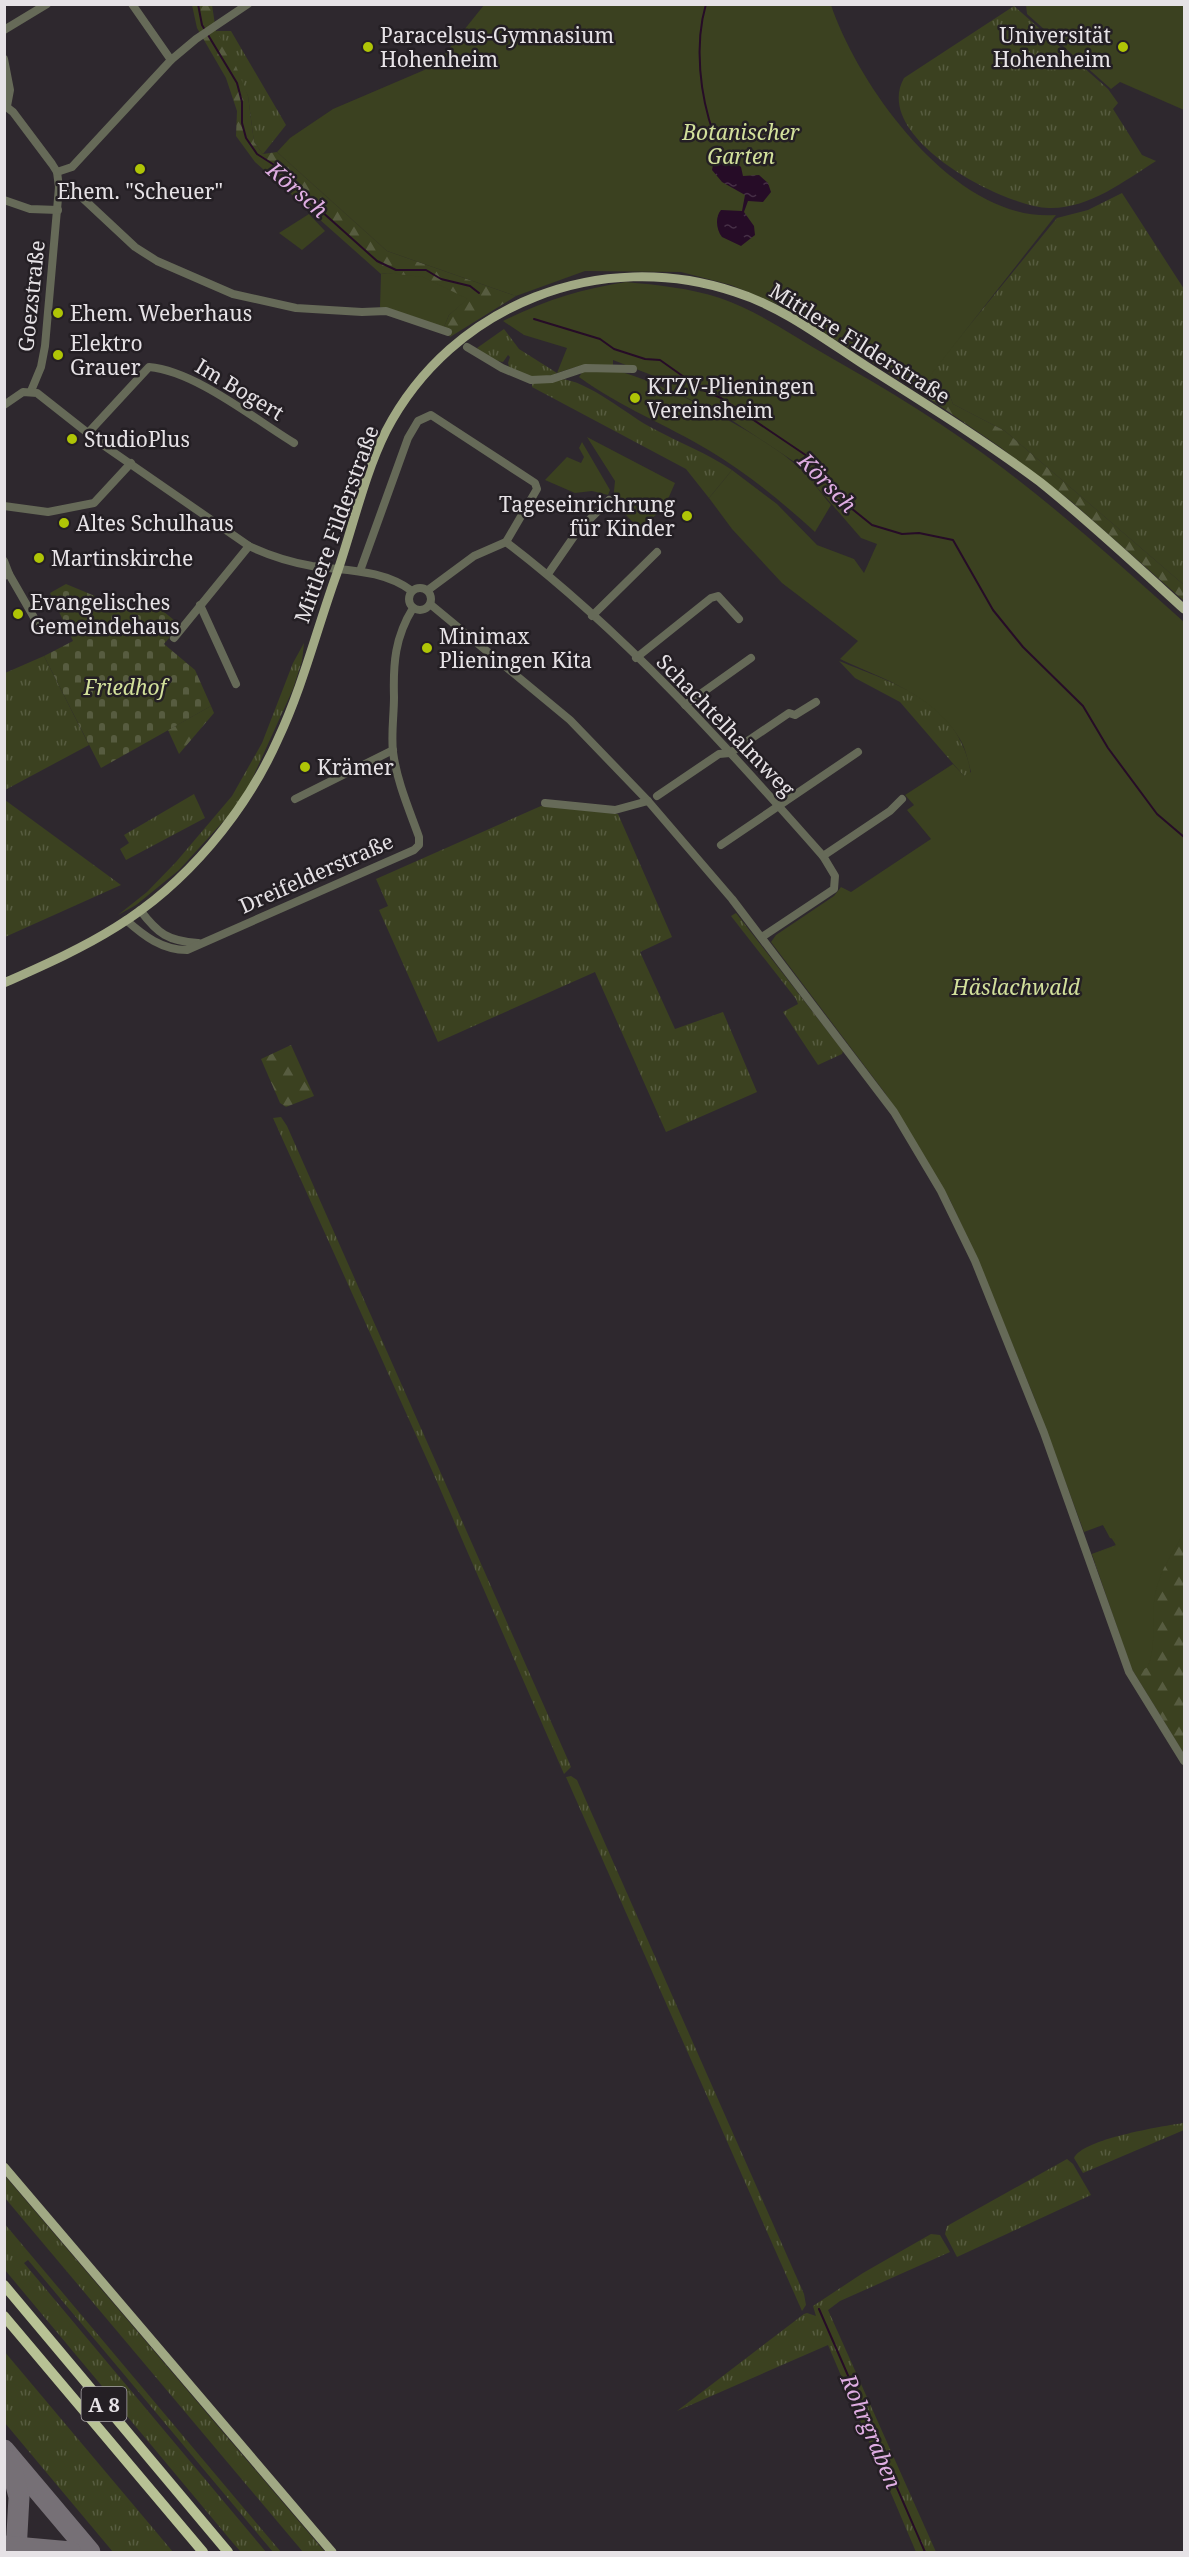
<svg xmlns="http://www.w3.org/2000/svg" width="1189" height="2557" font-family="'Noto Serif',serif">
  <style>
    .grass { fill: url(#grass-tufts) }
    .forest { fill: url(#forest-firs) }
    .cemetery { fill: url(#cemetery-stones) }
    .green { fill: #3b4120 }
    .water { fill: url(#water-ripples) }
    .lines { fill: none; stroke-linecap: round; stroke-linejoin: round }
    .stream { stroke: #260c27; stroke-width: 2 }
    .taxiway { stroke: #767076; stroke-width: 21 }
    .minor { stroke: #666a58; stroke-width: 8 }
    .major { stroke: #a1a984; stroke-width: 9 }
    .highway { stroke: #b8c295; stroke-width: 10 }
    .poi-dot { fill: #afc506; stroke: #241f24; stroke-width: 2 }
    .labels { text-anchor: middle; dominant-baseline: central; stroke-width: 5; stroke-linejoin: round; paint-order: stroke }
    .shield { fill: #241f24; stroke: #aca8ac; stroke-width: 1.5 }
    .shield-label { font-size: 20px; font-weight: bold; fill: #e6e2e6 }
    .poi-label { font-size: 21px; fill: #e6e2e6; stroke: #241f24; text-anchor: start }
    .park-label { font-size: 21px; font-style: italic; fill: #d2e09b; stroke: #241f24 }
    .street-label { font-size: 21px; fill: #e6e2e6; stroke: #241f24 }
    .water-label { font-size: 22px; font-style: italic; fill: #dfade2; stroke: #241f24 }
  </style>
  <defs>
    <pattern id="grass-tufts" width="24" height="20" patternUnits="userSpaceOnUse" patternTransform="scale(1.5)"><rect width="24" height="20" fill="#3b4120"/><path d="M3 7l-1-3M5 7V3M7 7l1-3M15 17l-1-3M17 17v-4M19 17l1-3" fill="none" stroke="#575c40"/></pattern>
    <pattern id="forest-firs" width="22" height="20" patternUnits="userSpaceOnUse" patternTransform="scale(1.5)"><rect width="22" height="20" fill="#3b4120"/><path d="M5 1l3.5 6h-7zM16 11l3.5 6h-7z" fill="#575c40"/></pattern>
    <pattern id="cemetery-stones" width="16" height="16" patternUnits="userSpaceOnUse" patternTransform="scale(1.5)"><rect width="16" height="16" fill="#3b4120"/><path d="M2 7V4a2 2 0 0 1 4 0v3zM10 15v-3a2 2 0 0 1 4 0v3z" fill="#575c40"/></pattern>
    <pattern id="water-ripples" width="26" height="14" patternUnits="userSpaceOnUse" patternTransform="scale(1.5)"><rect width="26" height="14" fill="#260c27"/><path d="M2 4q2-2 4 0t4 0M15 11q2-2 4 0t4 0" fill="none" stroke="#462f46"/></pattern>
  </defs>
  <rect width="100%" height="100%" fill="#2e282e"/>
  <!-- grass -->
  <g class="grass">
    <path d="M1014,6l94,83 10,14 -5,6 29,46 14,6c-32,20 -67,48 -107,47 -48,-2 -178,-71 -145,-130z"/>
    <path d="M216,31h15l55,94 -23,29 -9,-12 -6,-46z"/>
    <path d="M1122,193l62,96v296l-179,-154 -52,-27 -3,-8 -26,-15 133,-163 31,-8z"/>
    <path d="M504,329l15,20 38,24c-14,9 -32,2 -47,-3l-2,-7 2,-6 -2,-2 -5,7 -11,-2 -15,-12z"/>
    <path d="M560,379c28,1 68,37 94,50 26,14 53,24 78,41l-23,28 -23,-29 -154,-82v-5z"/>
    <path d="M304,643l-2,18 -9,28 -45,99 -18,26 -51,56 -43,35 -18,10 29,-23 29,-30 56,-66 30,-53 31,-80z"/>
    <path d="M44,656l45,89 -84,45v-117z"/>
    <path d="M839,661c48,20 106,35 126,90 4,12 7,19 4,31l-69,-80 -45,-24z"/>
    <path d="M194,794l11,24 -79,42 -6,-11 9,-6 -5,-8z"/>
    <path d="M5,800l116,85 -116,52z"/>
    <path d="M541,806l77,8 54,123 -32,15 35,77 48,-17 34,80 -91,40 -71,-160 -157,70 -59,-132 9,-4 -12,-27z"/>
    <path d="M736,913l107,138 -1,3 -24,11 -35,-53 15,-8 -2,-5 -65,-83z"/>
    <path d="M281,1117l6,9 281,634 3,7 -7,7 -130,-299 -161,-357z"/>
    <path d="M571,1776l6,4 227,514 2,11 -4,6 -236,-534z"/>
    <path d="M1184,2123v7l-101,43 -9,-15c8,-19 89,-32 110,-35z"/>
    <path d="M1067,2159l6,5 18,31 -134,62 -12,-23 2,-8z"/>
    <path d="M5,2176l320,376h-22l-298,-354z"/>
    <path d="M4,2223l249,296 28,33h-8l-245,-292 -4,3 242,289h-25l-8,-9 -228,-273z"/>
    <path d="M931,2234l9,1 10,17 -110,49 -12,9 108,242h-20l-88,-207 -151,66 127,-97 3,-1 9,3 -3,-10 50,-33z"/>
    <path d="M4,2351l169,201h-60l-108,-129z"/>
  </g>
  <!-- forest -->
  <g class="forest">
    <path d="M192,5h20l4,26 16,25 16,40 6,46 9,12 14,-2 110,99 129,45 -66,41 -6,-10 5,-12 18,-16 -78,-26 -8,1 -126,-112 -19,-26 1,-25 -11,-33 -29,-50z"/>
    <path d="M924,381l26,15 3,8 52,27 179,154v16l-112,-99 -72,-55 -82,-56z"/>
    <path d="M211,706l3,7 -35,41 -11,-24z"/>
    <path d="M291,1045l23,51 -28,11 -6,-4 -19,-44z"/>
    <path d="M1184,1473v281l-51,-83 -41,-117 24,-9 -13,-20z"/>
  </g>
  <!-- cemetery -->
  <path class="cemetery" d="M66,584l65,27 27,-4 22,18 -16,19 31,26 16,36 -110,62 -57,-112 29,-15 -23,-48z"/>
  <!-- green -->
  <g class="green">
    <path d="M484,5h347c28,83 125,218 225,210l-138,176 -139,-86 -48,-20 -50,-13 -96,-1 -69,25 -129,-45 -110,-99 13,-14 43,-29 103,-44z"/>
    <path d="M1026,5h158v105l-64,-28 -9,7 -84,-75z"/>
    <path d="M309,214l16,17 -23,19 -23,-17z"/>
    <path d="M388,273l35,4 45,22 -19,16 -5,12 -64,-20 1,-33z"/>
    <path d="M626,282c32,3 63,6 94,16 38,13 73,38 108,58 60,34 121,71 176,113 63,48 121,100 180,153v911c-13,22 -27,42 -30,69 -2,22 2,43 -6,65l-8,4h-7l-4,-9 -37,-108 24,-8 -2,-7 -4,-1 -7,-13 -19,7 -50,-135 -54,-132 -30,-65 -65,-107 -114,-151 5,-7 58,-39 7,-9 10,5 80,-53 -24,-29 7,-5 -9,-10 48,-31 11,12 7,-4c-3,-10 -5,-22 -10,-31 -26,-46 -76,-61 -121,-82l18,-18 -76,-58 -50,-54 -23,-31 23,-28 45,34 40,41 37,14 10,14 13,-29 -16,-6 -65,-75 -69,-46 -63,-30v-7l-51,-20v5l-37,2 -19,6 10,-25 -43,-13 -21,-14c40,-20 78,-32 123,-39z"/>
    <path d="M613,370c43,8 148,64 182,94 14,12 25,28 36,41l-16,27c-33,-30 -67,-58 -105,-81 -43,-26 -90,-44 -131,-74l4,-6z"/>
    <path d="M587,437l88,46 -10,23 -25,24 -27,-29 2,-20z"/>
    <path d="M582,442l28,48 -2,5 -16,-4 -17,2 -30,-13 22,-23 14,6 3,-6 -5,-9z"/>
  </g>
  <!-- water -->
  <path class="water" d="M727,155l14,12 2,9 16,-1 9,8 3,9 -8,10 -15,-1 -4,11 10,14 1,9 -14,11 -19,-9c-6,-8 -7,-20 -1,-27l21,1 3,-16 -23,-13 -10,-12 2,-11z"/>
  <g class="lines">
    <!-- stream -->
    <g class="stream">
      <path d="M198,4l4,21 35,58 5,19v21l4,15 11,16 22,14 41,42 57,51 19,9h30l15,9 29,7 9,7"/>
      <path d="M706,4c-12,41 -6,92 8,131"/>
      <path d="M717,147l3,9"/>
      <path d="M534,319l66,20 14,10 31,10 15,1 41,29 20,9 89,60 36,46 26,21 30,9 17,-1 34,7 40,70 30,37 60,59 25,42 49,66 27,23"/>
      <path d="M819,2309l106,243"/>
    </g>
    <!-- taxiway -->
    <g class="taxiway">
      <path d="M4,2450l86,102"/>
      <path d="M10,2461l9,36 -3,55"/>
      <path d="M4,2546l67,6"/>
    </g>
    <!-- minor -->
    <g class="minor">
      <path d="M132,4l39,56"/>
      <path d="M4,30l43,-26"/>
      <path d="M4,59l6,31 -3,16"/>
      <path d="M4,105l9,7 39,52 5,8 2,15 -14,159 -4,21 -10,24"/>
      <path d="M57,172l15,-5 99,-107 25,-21 52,-35"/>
      <path d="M59,187l16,4 60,56 22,14 76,33 63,14 66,4 24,-1 62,21"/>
      <path d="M4,200l26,9 28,1"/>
      <path d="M467,347l35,21 29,12 21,-1 33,-11 48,1"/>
      <path d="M4,405l19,-13 14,1 66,52 146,101c21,10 41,16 63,20 34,5 70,3 100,25"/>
      <path d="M88,433l61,-66c46,4 104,51 145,76"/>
      <path d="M4,506l44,6 46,-9 37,-40"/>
      <path d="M506,542c118,90 219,203 317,314l12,20 -1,13 -72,48"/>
      <path d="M4,561l5,13 -5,2"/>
      <path d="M360,571l48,-133 10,-17 13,-6 104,68 2,6 -31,53 -32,14 -46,34"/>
      <path d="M9,574l27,47"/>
      <path d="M548,574l29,-42 32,-32"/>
      <circle cx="420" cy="599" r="11"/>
      <path d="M430,604l140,116 78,81 84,98 162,213 47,79 34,70 69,172 85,239 55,89"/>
      <path d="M200,605l36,79"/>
      <path d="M592,616l65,-64"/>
      <path d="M174,638l75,-92"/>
      <path d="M636,658l75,-60 7,-2 21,23"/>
      <path d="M685,705l66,-47"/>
      <path d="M657,796l62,-42 11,-1 59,-40 6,2 21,-13"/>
      <path d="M295,799l98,-49"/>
      <path d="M545,803l70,7 33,-9"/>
      <path d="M721,845l137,-93"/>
      <path d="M823,856l67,-45 12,-12"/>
      <path d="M140,910c18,24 28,31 58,33"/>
      <path d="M126,920c18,16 36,30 61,30l227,-100 5,-5v-8c-10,-28 -22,-55 -26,-85 -2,-18 1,-37 1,-55 -1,-34 1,-60 19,-89"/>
    </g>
    <!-- major -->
    <g class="major">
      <path d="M4,983c38,-17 77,-34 112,-56 70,-43 129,-114 162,-188 25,-53 39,-111 59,-166 16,-46 27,-98 49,-142 66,-127 215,-184 349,-139 48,15 89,47 131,74 58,37 118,74 174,116 50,40 97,84 144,127"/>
      <path d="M4,2167l328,385"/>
    </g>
    <!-- highway -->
    <g class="highway">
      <path d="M4,2285l224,267"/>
      <path d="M4,2316l199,236"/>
    </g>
  </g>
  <!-- markers -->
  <g class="poi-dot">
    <circle cx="368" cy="47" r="6"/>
    <circle cx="1123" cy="47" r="6"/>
    <circle cx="140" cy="169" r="6"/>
    <circle cx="58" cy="313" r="6"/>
    <circle cx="58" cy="355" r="6"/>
    <circle cx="635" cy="398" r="6"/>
    <circle cx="72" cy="439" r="6"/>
    <circle cx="687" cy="516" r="6"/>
    <circle cx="64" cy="523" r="6"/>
    <circle cx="39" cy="558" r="6"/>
    <circle cx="18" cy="614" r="6"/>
    <circle cx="427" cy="648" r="6"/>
    <circle cx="305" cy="767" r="6"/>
  </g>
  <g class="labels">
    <!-- shield labels -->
    <rect class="shield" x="81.5" y="2387" width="45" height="34" rx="4.5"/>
    <g class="shield-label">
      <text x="104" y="2404">A 8</text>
    </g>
    <!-- poi labels -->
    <g class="poi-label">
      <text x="380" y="35">Paracelsus-Gymnasium<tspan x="380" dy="24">Hohenheim</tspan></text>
      <text x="1111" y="35" text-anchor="end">Universität<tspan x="1111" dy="24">Hohenheim</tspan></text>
      <text x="140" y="191" text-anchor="middle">Ehem. "Scheuer"</text>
      <text x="70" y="313">Ehem. Weberhaus</text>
      <text x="70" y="343">Elektro<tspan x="70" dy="24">Grauer</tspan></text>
      <text x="647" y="386">KTZV-Plieningen<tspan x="647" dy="24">Vereinsheim</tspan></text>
      <text x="84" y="439">StudioPlus</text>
      <text x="675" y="504" text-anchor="end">Tageseinrichrung<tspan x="675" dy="24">für Kinder</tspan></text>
      <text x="76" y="523">Altes Schulhaus</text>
      <text x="51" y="558">Martinskirche</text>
      <text x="30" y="602">Evangelisches<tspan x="30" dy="24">Gemeindehaus</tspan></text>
      <text x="439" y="636">Minimax<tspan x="439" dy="24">Plieningen Kita</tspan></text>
      <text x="317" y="767">Krämer</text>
    </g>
    <!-- park labels -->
    <g class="park-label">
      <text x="741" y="132">Botanischer<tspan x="741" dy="24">Garten</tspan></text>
      <text x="125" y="687">Friedhof</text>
      <text x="1016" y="987">Häslachwald</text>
    </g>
    <!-- street labels -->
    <g class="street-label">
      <text transform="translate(31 296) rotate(-84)">Goezstraße</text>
      <text transform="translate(860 343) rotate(32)">Mittlere Filderstraße</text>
      <text transform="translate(240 389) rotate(31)">Im Bogert</text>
      <text transform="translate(336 524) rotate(-70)">Mittlere Filderstraße</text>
      <text transform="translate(726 725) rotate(46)">Schachtelhalmweg</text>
      <text transform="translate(316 873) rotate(-24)">Dreifelderstraße</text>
    </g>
    <!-- water labels -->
    <g class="water-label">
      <text transform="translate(298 189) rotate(41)">Körsch</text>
      <text transform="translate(828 482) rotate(46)">Körsch</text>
      <text transform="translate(872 2431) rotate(67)">Rohrgraben</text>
    </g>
  </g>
  <!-- border -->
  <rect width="1189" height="2557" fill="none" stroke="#e6e2e6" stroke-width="12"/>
</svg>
